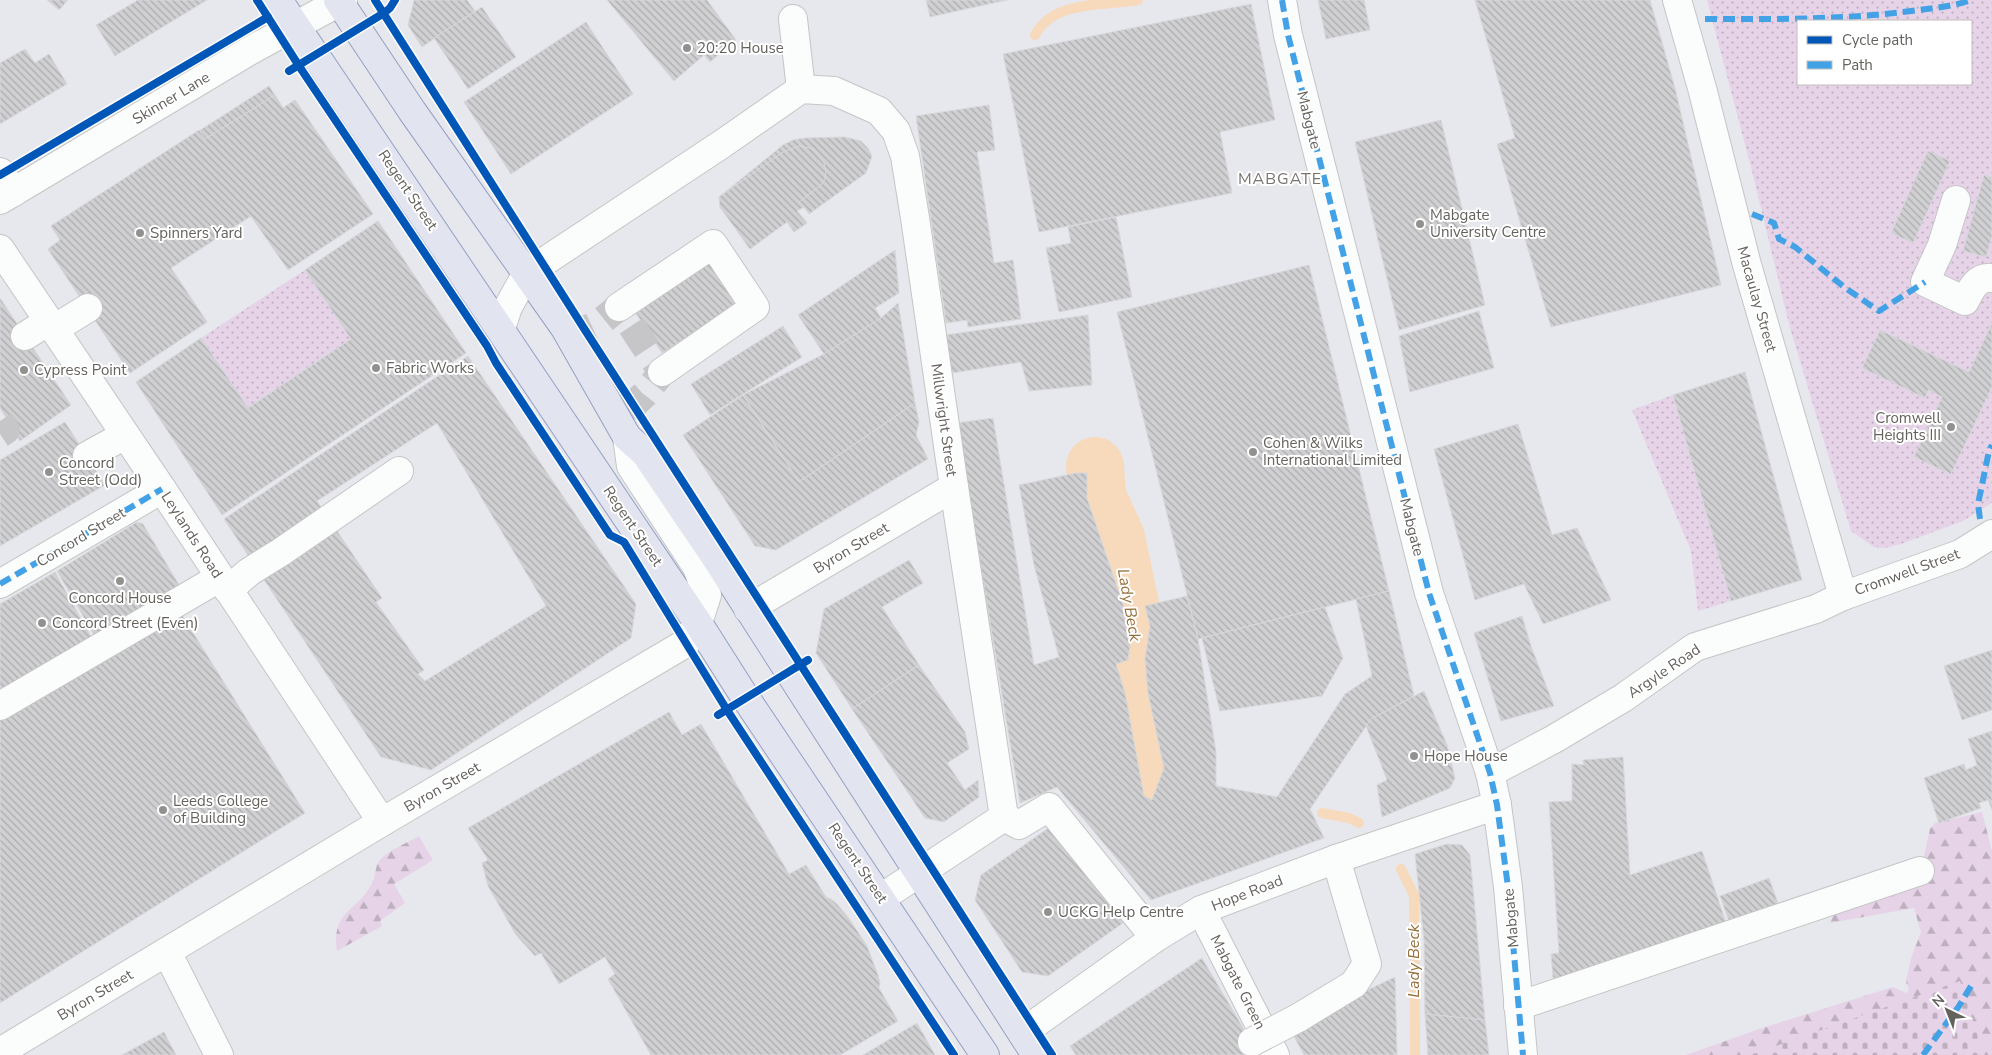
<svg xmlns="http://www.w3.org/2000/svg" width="1992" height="1055" font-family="'Nunito Sans',sans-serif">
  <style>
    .grass { fill: url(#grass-dots); fill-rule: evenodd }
    .forest { fill: url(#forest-firs) }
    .cemetery { fill: url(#cemetery-stones) }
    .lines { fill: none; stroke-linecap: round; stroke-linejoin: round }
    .stream { stroke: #f7d9bb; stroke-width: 10 }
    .river { stroke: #f7d9bb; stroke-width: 58 }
    .building { fill: url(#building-back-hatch); stroke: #d6d8dc; fill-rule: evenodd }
    .minor-tunnel { stroke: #c6c6c9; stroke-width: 28; stroke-dasharray: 28 14; stroke-linecap: butt }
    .minor-casing { stroke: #c6c5c6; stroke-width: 30 }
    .highway-casing { stroke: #94a0c4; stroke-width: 30 }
    .minor { stroke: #fbfcfc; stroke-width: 28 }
    .highway { stroke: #e2e4ef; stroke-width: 28 }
    .minor-bridge-casing { stroke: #c6c5c6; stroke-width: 30; stroke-linecap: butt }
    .minor-bridge { stroke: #fbfcfc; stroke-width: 28 }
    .quiet { stroke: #43a2e6; stroke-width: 6; stroke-dasharray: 12 6; stroke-linecap: butt }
    .cycleway-casing { stroke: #fff; stroke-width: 11 }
    .cycleway { stroke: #0057b8; stroke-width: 8 }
    .poi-dot { fill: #92918f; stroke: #fff; stroke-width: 2 }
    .labels { text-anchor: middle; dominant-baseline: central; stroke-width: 4; stroke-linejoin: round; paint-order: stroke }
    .poi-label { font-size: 15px; fill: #65625d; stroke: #fff; text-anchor: start }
    .street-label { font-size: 15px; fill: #65625d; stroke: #fff }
    .neighbourhood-label { font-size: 16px; letter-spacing: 1px; fill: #77736e; stroke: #fff }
    .water-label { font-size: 16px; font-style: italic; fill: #966f3a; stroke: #fff }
  </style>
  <defs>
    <pattern id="grass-dots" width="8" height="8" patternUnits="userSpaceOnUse" patternTransform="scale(1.25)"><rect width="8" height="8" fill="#e6d3e8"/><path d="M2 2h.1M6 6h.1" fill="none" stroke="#beafbf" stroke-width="1.8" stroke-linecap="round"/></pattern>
    <pattern id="forest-firs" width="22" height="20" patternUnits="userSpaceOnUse" patternTransform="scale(1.25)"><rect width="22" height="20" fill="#e6d3e8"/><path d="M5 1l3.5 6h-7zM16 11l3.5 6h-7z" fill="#beafbf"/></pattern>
    <pattern id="cemetery-stones" width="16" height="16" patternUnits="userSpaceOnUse" patternTransform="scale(1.25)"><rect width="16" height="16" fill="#e6d3e8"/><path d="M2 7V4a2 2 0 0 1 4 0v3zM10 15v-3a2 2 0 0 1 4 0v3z" fill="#beafbf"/></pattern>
    <pattern id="building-back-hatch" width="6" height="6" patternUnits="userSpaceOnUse" patternTransform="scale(1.25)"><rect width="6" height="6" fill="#d0d0d3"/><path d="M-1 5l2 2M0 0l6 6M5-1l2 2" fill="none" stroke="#acacae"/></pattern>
  </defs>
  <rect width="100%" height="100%" fill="#e7e8ed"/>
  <!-- grass -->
  <g class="grass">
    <path d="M1707,0h285v503l-29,18 -62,23 -16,4 -11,-1 -23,-16 -61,-203 -38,-157zM1798,21h173v63h-173z"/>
    <path d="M305,270l46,69 -103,69 -47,-70z"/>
    <path d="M1673,395l58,206 -33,10 -7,-60 -59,-141z"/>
  </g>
  <!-- forest -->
  <g class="forest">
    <path d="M1982,812l10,39v204h-306l73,-26 134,-42 13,6 3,-3 -3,-8 5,-24 10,-26 -7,-24 -84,15 4,-9 63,-48 27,-10 6,-27 5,-6z"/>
    <path d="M419,836l14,24 -39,24 11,19 -25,18 2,5 -45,25c-6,-41 21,-39 35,-68 5,-9 2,-19 10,-25 9,-9 25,-15 37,-22z"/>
  </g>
  <!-- cemetery -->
  <path class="cemetery" d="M1960,981l24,74h-234z"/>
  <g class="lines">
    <!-- stream -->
    <g class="stream">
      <path d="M1035,35c19,-35 68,-29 103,-35"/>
      <path d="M1322,813l27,5 10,5"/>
      <path d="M1401,869l13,26 1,160"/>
    </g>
    <!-- river -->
    <path class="river" d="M1095,466l2,30 19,42 20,95 2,77 18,67"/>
  </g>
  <!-- building -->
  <g class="building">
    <path d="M47,0h21l-9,10z"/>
    <path d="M138,0h69l-92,56 -19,-31z"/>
    <path d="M414,0h53l8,11 -53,36 -14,-22z"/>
    <path d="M607,0h100l29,40 -26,22 -6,-7 -30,26z"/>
    <path d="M926,0h81l-77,17z"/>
    <path d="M1318,0h46l6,30 -44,9z"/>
    <path d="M1475,0h175l25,88 46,197 -170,42 -54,-183 18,-6z"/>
    <path d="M1251,4l24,116 -55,12 12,61 -193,39 -36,-178z"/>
    <path d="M482,7l34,50 -48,32 -34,-51z"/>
    <path d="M586,22l47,72 -122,80 -47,-72z"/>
    <path d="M25,49l10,14 14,-9 18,30 -67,40v-61z"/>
    <path d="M269,86l14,22 12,-8 78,114 -85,56 -37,-54 -80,52 36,54 -77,51 -82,-124 12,-9 -9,-14z"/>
    <path d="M275,95l8,13 12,-8 78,114 -85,56 -37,-54 -80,52 36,54 -77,51 -82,-124 12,-9 -9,-14 148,-96 6,9z"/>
    <path d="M989,105l6,45 -18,2 17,111 19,-3 8,59 -53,8 -1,-7 -21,3 -30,-207z"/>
    <path d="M1441,120l44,185 -86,25 -44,-188z"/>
    <path d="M845,137l16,4 7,7 4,8 -6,17 -57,41 -5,-7 -7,4 10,12 -13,9 -7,-10 -37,27 -30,-42 -1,-10 64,-52 10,-5 12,-2z"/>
    <path d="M799,146l15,3 10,14 2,8 -1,8 -4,6 -22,17 5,5 -7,4 10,12 -13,9 -7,-10 -37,27 -30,-42 -1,-10 64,-45z"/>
    <path d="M1928,151l22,10 -37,82 -22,-10z"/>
    <path d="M1984,175l8,2v59l-6,21 -23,-6z"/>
    <path d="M1116,217l16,80 -73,15 -13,-64 25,-5 -3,-16z"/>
    <path d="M378,221l88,132 -237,157 -36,-53 -6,3 -51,-78 65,-44 47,70 103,-69 -46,-69z"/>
    <path d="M378,221l88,132 -244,162 -86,-133 65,-44 47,70 103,-69 -46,-69z"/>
    <path d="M717,230l41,62 -96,61 -40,-61z"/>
    <path d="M895,250l4,43 -24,15 6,10 -57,36 -26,-39z"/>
    <path d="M1309,265l80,326 -191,48 -81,-327z"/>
    <path d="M0,298l71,107 -51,36 -20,-33z"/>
    <path d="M898,303l17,100 -116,79 -56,-87 81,-41 57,-36z"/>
    <path d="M1479,311l15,57 -84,24 -11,-56z"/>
    <path d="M1088,315l4,70 -63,6 -8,-29 -69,11 -7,-38z"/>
    <path d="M1992,323v64l-41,87 -37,-17 28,-60 -14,-7 -3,8 -63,-30 18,-38 89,42z"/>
    <path d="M783,326l19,31 -92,58 -19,-31z"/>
    <path d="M468,356l168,248 -5,34 -200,132 -50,-13 -157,-238zM437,423l109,183 -121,75 -7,-7 6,-4 -48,-68 6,-4 -65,-97z"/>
    <path d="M1745,372l57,208 -71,21 -58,-206z"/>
    <path d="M743,395l56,87 116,-79 4,19 -3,13 12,24 -152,91 -21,-4 -72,-111z"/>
    <path d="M993,418l41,247 25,-8 -25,-92 -15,-80 57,-12h11v25l45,133 -4,29 -12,4 9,29 19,103 8,4 12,-32 -16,-75 -3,-34 5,-33 -5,-20 42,-10 11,43 18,113v34l61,11 68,-103 27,-18 -16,-77 33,-8 25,105 -43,23 -61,90 14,29 -173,62 -94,-113 -37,16 -63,-380z"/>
    <path d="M65,422l40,63 -105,61v-86z"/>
    <path d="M1518,424l34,111 25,-7 34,72 -68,24 -19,-40 -49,16 -41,-151z"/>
    <path d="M137,522l6,2 39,66 -85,50 -40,-69z"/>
    <path d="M909,560l14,23 -41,24 37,58 -67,44 -36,-56 8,-44z"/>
    <path d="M55,572l39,70 -94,54v-92z"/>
    <path d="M1325,607l18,51 -21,38 -102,15 -18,-73z"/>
    <path d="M179,610l126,203 -305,190v-289z"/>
    <path d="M1522,616l9,30 23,60 -53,15 -27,-88z"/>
    <path d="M1992,650v60l-30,10 -18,-54z"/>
    <path d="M919,665l46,67 4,17 -22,14 18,27 13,-10 1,17 -35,25 -19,-4 -73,-109z"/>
    <path d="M1424,691l23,54 8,33 -5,10 -68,29 -5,-32 10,-5 -21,-54 5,-7z"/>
    <path d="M669,712l13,23 19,-11 88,150 17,-9 20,32 5,2 6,5 11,13 19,29 11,29 2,8 -1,5 19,33 -58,34h-189l-43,-76 7,-5 -10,-17 -46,27 -18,-31 -6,3 -19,-21 -28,-49 -6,-23 6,-3 -20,-32z"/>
    <path d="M1992,731v79l-4,-10 -9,3 2,5 -42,15 -15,-45 40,-14 2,6 11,-5 -9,-26z"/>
    <path d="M1623,757l7,118 72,-24 26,78 -140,47 -35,2 -2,-24 8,-1 -10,-151 23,-1v-37l12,1 -1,-5z"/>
    <path d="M1050,827l73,96 -75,53 -26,-4 -47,-72 6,-25z"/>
    <path d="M1447,844l15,1 8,10 15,165 -60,-6 -1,-74 -9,-86z"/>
    <path d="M1769,878l10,28 -49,18 -10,-28z"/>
    <path d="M1202,958l57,97h-183l-6,-9z"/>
    <path d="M1395,977l2,78h-93l-15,-28z"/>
    <path d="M1425,1014l60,6 4,35h-61z"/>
    <path d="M917,1023l18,32h-72z"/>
    <path d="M164,1032l12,23h-54z"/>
  </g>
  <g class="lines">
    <!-- minor-tunnel -->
    <g class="minor-tunnel">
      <path d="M565,328l20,2 13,-6 21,-17 43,65 -18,23 -10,9 -10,26"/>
      <path d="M0,421l6,9 -6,4"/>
    </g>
    <!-- minor casing -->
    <g class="minor-casing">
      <g id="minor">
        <path d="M1282,0l6,35 141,558 61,180 7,32 11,82 15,168"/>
        <path d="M1677,0l25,88 45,177 96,331"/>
        <path d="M793,19l8,70"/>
        <path d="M0,172l14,20"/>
        <path d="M0,200l251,-150 92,-50"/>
        <path d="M1956,200l-14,45 -17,37 40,19c6,-12 12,-25 27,-23"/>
        <path d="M0,249l162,240 220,333"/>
        <path d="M619,307l94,-63 42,63 -93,65"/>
        <path d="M501,328l7,-21 19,-34 195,-129 79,-55 33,2 45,20 17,20 9,25 10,62 39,269 50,330"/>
        <path d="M54,329l34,-21"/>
        <path d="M25,336l24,-15"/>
        <path d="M87,456l38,-21"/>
        <path d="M0,584l162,-95"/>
        <path d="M228,590l21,-18 32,-20 118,-81"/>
        <path d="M748,609l206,-122"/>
        <path d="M0,706l219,-128"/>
        <path d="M1490,773l64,-34 69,-41 72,-51 121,-38 27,-13 117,-42 32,-20"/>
        <path d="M1004,817l15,8 30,-18 106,131"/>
        <path d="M881,898l123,-81"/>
        <path d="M1201,910l74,145"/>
        <path d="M167,952l52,103"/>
        <path d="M1518,1006l402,-135"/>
        <path d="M1298,1018l56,-34 13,-20 -31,-105"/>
        <path d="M1022,1033l133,-95 46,-28 135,-51 161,-54"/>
        <path d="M0,1052l382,-230 304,-179 12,-20 9,-28 -10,-28 -66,-101 -4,-29"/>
      </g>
    </g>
    <!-- highway casing -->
    <g class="highway-casing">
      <g id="highway">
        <path d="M278,0l420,623 47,74 240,358"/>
        <path d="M338,0l74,111 153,217 62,109 18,16 69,102 322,500"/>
      </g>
    </g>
    <!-- minor -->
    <use href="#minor" class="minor"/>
    <!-- highway -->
    <use href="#highway" class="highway"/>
    <!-- minor-bridge casing -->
    <g class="minor-bridge-casing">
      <path id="minor-bridge" d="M1252,1042l46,-24"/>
    </g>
    <!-- minor-bridge -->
    <use href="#minor-bridge" class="minor-bridge"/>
    <!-- quiet -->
    <g class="quiet">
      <path d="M1282,0l6,35 141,558 61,180 7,32 11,82 15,168"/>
      <path d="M1705,19c69,0 138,1 206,-8 21,-3 41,-4 60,-11"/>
      <path d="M1752,214l22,9 5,16 16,8 49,40 35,24 46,-29"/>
      <path d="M1980,519l-2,-15 11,-53 3,-6"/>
      <path d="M0,584l162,-95"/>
      <path d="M1923,1055l36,-49 15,-25"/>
    </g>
    <!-- cycleway casing -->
    <g class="cycleway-casing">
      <g id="cycleway">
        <path d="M257,0l42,66 188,280 9,17 114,172 14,7 103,168 227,345"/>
        <path d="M375,0l210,330 467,725"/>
        <path d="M289,71l95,-58 6,-5 5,-8"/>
        <path d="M0,175l268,-158"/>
        <path d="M718,715l90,-55"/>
      </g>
    </g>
    <!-- cycleway -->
    <use href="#cycleway" class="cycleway"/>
  </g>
  <!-- markers -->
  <g class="poi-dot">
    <circle cx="687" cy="48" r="5"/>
    <circle cx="1420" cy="224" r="5"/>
    <circle cx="140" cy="233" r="5"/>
    <circle cx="376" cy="368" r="5"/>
    <circle cx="24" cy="370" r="5"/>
    <circle cx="1951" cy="427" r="5"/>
    <circle cx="1253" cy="452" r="5"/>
    <circle cx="49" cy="472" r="5"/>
    <circle cx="120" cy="581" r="5"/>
    <circle cx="42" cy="623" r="5"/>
    <circle cx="1414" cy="756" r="5"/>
    <circle cx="163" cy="810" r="5"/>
    <circle cx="1048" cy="912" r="5"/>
  </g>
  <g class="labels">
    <!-- poi labels -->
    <g class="poi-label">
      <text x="697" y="48">20:20 House</text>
      <text x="1430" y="215">Mabgate<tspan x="1430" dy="17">University Centre</tspan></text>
      <text x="150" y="233">Spinners Yard</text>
      <text x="386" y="368">Fabric Works</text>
      <text x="34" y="370">Cypress Point</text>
      <text x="1941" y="418" text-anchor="end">Cromwell<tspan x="1941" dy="17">Heights III</tspan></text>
      <text x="1263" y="443">Cohen &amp; Wilks<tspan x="1263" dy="17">International Limited</tspan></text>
      <text x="59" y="463">Concord<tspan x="59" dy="17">Street (Odd)</tspan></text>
      <text x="120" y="598" text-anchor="middle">Concord House</text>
      <text x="52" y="623">Concord Street (Even)</text>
      <text x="1424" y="756">Hope House</text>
      <text x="173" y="801">Leeds College<tspan x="173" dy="17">of Building</tspan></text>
      <text x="1058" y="912">UCKG Help Centre</text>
    </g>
    <!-- street labels -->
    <g class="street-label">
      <text transform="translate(171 98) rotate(-31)">Skinner Lane</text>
      <text transform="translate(1309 120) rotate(76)">Mabgate</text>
      <text transform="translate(408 190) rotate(56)">Regent Street</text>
      <text transform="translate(1757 299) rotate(74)">Macaulay Street</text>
      <text transform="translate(944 420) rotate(82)">Millwright Street</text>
      <text transform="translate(633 526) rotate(56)">Regent Street</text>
      <text transform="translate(1412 527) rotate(76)">Mabgate</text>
      <text transform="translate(192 535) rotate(57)">Leylands Road</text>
      <text transform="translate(81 537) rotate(-31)">Concord Street</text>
      <text transform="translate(851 548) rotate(-31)">Byron Street</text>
      <text transform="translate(1907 572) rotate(-20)">Cromwell Street</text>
      <text transform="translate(1664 671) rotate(-34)">Argyle Road</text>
      <text transform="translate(442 787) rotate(-30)">Byron Street</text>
      <text transform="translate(858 863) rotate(56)">Regent Street</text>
      <text transform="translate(1247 893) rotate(-21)">Hope Road</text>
      <text transform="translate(1511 918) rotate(-95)">Mabgate</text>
      <text transform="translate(1238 982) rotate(63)">Mabgate Green</text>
      <text transform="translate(95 995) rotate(-31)">Byron Street</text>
    </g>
    <!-- neighbourhood labels -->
    <g class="neighbourhood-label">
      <text x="1280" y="179">MABGATE</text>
    </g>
    <!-- water labels -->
    <g class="water-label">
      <text transform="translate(1129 605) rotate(80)">Lady Beck</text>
      <text transform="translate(1414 961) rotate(-90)">Lady Beck</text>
    </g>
  </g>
  <!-- legend -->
  <rect x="1797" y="20" width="175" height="65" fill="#ffffff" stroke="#c1c0be"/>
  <rect x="1807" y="36" width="25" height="8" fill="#0057b8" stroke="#c1c0be"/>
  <text x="1842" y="45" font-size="15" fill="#65625d">Cycle path</text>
  <rect x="1807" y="61" width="25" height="8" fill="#43a2e6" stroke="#c1c0be"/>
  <text x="1842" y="70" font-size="15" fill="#65625d">Path</text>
  <!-- north arrow -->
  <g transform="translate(1947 1010) rotate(317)" stroke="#ffffff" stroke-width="4" paint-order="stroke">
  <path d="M0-4L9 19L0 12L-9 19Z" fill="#65625d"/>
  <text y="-8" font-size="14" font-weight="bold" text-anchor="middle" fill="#65625d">N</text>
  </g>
</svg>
